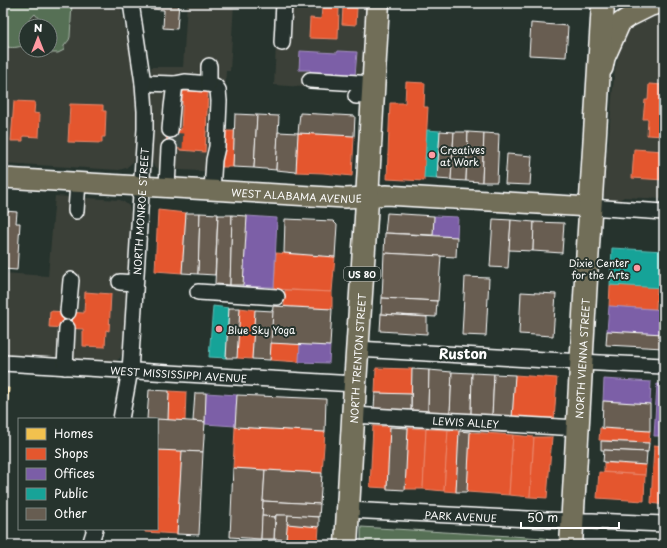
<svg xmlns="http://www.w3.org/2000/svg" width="667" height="548" font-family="'Playpen Sans',sans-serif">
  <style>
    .built { fill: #3a4038; fill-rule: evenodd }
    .green { fill: #566f55; stroke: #aab7aa }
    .homes { fill: #f2c14e; stroke: #f6d483 }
    .shops { fill: #e4572e; stroke: #ec896d }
    .offices { fill: #7b5ea7; stroke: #a38ec1 }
    .public { fill: #17a398; stroke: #5dbfb7 }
    .building { fill: #675d51; stroke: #fff }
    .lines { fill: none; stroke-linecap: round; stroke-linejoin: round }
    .minor-tunnel { stroke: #3c4742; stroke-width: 15; stroke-dasharray: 15 8; stroke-linecap: butt }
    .minor-casing { stroke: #fff; stroke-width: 18 }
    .major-casing { stroke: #fff; stroke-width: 22 }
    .highway-casing { stroke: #fff; stroke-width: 25 }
    .minor { stroke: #26332d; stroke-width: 15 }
    .major { stroke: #716e59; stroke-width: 19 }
    .highway { stroke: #716e59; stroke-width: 22 }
    .poi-dot { fill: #ff9aa2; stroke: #26332d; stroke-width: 1.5 }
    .labels { text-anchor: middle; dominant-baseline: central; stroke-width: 4; stroke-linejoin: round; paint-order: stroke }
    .shield { fill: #26332d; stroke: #bec2c0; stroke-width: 1 }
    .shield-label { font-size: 9px; font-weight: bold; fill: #fff }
    .poi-label { font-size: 10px; fill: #fff; stroke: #26332d; text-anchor: start }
    .street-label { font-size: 10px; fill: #fff; stroke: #26332d }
    .district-label { font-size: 14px; font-weight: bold; fill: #fff; stroke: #26332d }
  </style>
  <rect width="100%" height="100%" fill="#26332d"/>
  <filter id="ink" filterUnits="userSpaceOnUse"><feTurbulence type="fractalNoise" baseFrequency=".025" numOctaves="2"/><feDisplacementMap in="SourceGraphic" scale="8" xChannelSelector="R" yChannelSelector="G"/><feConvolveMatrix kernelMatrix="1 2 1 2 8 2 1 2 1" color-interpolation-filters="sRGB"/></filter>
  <g filter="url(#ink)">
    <!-- built -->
    <g class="built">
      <path d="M3,3h117l12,60 2,19 2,26v22l-2,28 -1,4 -7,6 -7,2 -116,-7zM26,26h24v24h-24z"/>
      <path d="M187,3h47l-4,68h-4l-5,101 -62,-3 -5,-3 -3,-5 3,-48 -3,-46h32z"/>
      <path d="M278,3h93l-6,83 -48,2 -43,-3z"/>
      <path d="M664,14v185l-40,-2 -6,4 -9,-1 -4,-1 -4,-5 -1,-10 8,-39 5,-58 2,-18 7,-26 4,-10 4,-6 16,-11z"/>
      <path d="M55,196l65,4 4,2 5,4 2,6 -8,135 -1,7 -2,4 -4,3h-16l-97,-6v-82l45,3z"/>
    </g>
    <!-- green -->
    <g class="green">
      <path d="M3,3h69l-2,34 -1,3 -5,6v4l-6,3h-7l-1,-3v-24h-5l-10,-12c-15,13 -5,20 -13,32 -7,2 -12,2 -19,0z"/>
      <path d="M361,527l183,11 8,4v3h-191z"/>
    </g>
    <!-- homes -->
    <path class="homes" d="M3,388h6l-2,25h-4z"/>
    <!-- shops -->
    <g class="shops">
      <path d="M343,7l14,1 -1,17 -14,-1z"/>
      <path d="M322,8h17l-1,31 -29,-1 1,-20 11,1z"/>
      <path d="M406,82l19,1 -1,24h4l-4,74 -37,-2 3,-76h15z"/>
      <path d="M649,84l15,1v51l-17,-1 1,-16h-5l2,-19h3z"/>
      <path d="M183,91l25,1 -3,60 -25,-2v-1l-14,-1 1,-18h14z"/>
      <path d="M14,101l21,1 -1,11 6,1 -1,23 -16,-1v5h-12z"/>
      <path d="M70,104l33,1v6h3l-1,26h-3v6l-34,-1z"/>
      <path d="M224,131h11l-2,36h-11z"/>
      <path d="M298,133l56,3 -2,40 -29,-3 -27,-1z"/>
      <path d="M634,149l30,2v29l-32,-2z"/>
      <path d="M158,210l28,3 -4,60 -27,-2z"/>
      <path d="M276,253l59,4 -3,35 -58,-3z"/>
      <path d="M610,285l47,2 -1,22 -47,-3z"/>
      <path d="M285,290l47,2v17l-48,-3z"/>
      <path d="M85,292l26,2 -2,37 -3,-1 -1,17 -22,-1v-17l-34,-2 1,-16 34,2z"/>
      <path d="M240,308l15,2 -3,49 -15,-1z"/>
      <path d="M270,343l30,1 -1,18 -29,-2z"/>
      <path d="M376,368l36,1 -1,25 -36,-1z"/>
      <path d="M515,375l42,3 -3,43 -42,-3z"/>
      <path d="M169,391l17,1 -1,29 -17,-1z"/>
      <path d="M373,426l17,1 -3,61 -17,-1z"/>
      <path d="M235,427l90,5 -3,41 -89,-5z"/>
      <path d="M408,428l18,1 -3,60h-18z"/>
      <path d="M600,428l50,3 -1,12 -50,-3z"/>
      <path d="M426,429l22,1 -4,61 -21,-2z"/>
      <path d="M448,430l11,1 -3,61 -12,-1z"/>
      <path d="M470,432l43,3 -4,60 -42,-3z"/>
      <path d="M513,435l21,2 -4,60 -21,-2z"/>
      <path d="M534,437h18l-5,61 -17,-1z"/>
      <path d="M654,445l10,1v59l-13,-2z"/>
      <path d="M157,450l25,1 -5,83 -32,-2v-3h12z"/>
      <path d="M604,463l42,2 -1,10 -41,-3z"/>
      <path d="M599,472l46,3 -1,26 -47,-3z"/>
      <path d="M287,524l32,3 -1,15 -32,-2z"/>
    </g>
    <!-- offices -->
    <g class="offices">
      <path d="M300,51l37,2 1,-2 19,1 -2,24 -17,-1v-2l-17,-1 -1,6 -10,-1v-7h-11z"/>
      <path d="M247,216l30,2 -3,69 -31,-1z"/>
      <path d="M434,216l24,1 -1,20 -24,-2z"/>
      <path d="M609,306l55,4v24l-57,-3z"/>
      <path d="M300,344l30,2 -1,17 -30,-1z"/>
      <path d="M604,379l47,3 -1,22 -47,-3z"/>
      <path d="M657,384l7,1v51h-10z"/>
      <path d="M206,393l31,2 -2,31 -30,-2z"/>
    </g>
    <!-- public -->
    <g class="public">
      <path d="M427,130l13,1 -3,48 -13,-1z"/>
      <path d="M612,248l52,3v37l-54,-3z"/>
      <path d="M213,306l16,2 -3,50 -17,-1z"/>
    </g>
    <!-- building -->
    <g class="building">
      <path d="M150,3h29l-2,26 -14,-1 1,-18 -14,-1z"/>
      <path d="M531,23l37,3 -2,31 -37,-2z"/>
      <path d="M300,113l55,3 -1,20 -56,-3z"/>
      <path d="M235,114l22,1 -3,53 -21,-1z"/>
      <path d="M257,115l22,1 -3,54 -22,-2z"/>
      <path d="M440,131l14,1 -3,48 -14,-1z"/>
      <path d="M278,132l20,1 -2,39 -20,-2z"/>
      <path d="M454,132h14l-2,49 -15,-1z"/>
      <path d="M468,132l16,1 -2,49 -16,-1z"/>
      <path d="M484,133l15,1 -2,48h-15z"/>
      <path d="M507,154l25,2 -2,29 -25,-1z"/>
      <path d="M5,211l12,1 -1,11h4l-3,47 -14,-1v-47h1z"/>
      <path d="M186,213h14l-2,61 -16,-1z"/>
      <path d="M200,213l18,1 -3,61 -17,-1z"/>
      <path d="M387,213l47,3 -1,19 -48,-2z"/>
      <path d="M218,215h14l-2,70 -15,-1z"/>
      <path d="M232,215l15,1 -4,69h-13z"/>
      <path d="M285,219l48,2 4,4 -2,32 -51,-4z"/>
      <path d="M493,219l18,1 -3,48 -18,-1z"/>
      <path d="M511,220l23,2 -1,29 -24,-1z"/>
      <path d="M534,222l30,1 -2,30 -29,-2z"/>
      <path d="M385,233l72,4 -1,20 -72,-4z"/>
      <path d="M384,253l57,3 -3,45 -56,-3z"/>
      <path d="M465,277l24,1 -3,58 -24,-1z"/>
      <path d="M521,292l35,2 -3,42 -34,-2z"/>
      <path d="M382,298l55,3 -1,16 -55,-3z"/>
      <path d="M273,306l59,3 -2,37 -60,-3z"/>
      <path d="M229,308h11l-3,50h-11z"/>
      <path d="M255,310l18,1 -3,49 -18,-1z"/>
      <path d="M381,314l46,3v17l-47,-3z"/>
      <path d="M607,331l57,3v14l-58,-3z"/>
      <path d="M412,369l17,1 -1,42 -17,-1z"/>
      <path d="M429,370l23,2 -2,42 -22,-2z"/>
      <path d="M452,372l20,1 -1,42 -21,-1z"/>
      <path d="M472,373l22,1 -2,43 -21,-2z"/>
      <path d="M494,374l21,1 -3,43 -20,-1z"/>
      <path d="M149,390l20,1 -1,29 -21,-1z"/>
      <path d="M195,393h11l-1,29 -12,-1z"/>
      <path d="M375,393l36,1v17l-37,-3z"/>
      <path d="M237,395l89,4 -1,33 -90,-5z"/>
      <path d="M603,401l47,3v27l-48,-3z"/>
      <path d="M157,419l48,3 -2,30 -46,-2z"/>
      <path d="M390,427l18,1 -3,62 -18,-1z"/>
      <path d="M459,431l11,1 -3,60h-11z"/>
      <path d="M601,441l48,2 -1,9 -47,-2z"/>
      <path d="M604,450l43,2 -1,13 -43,-3z"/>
      <path d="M182,451l21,1 -4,83 -22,-1z"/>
      <path d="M233,468l32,2 -4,69 -31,-2z"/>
      <path d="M265,470l57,3 -2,31 -57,-3z"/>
      <path d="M263,501l57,3 -1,13 -43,-2 -1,2 -13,-1z"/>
      <path d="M276,515h12l-2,25 -12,-1z"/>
      <path d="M288,515l31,2v10l-32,-3z"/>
      <path d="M262,516l13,1 -1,22h-13z"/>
    </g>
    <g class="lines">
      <!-- minor-tunnel -->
      <path class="minor-tunnel" d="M175,148l1,-18"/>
      <!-- minor casing -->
      <g class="minor-casing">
        <g id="minor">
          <path d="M282,43l2,-40"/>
          <path d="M310,80l64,4"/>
          <path d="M143,83l32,1 10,-2 24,2 6,2 3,4 1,11 -2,46 -3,13 -2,30"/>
          <path d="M209,84v-18"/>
          <path d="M356,96l17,-1"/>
          <path d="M170,130l2,-23 3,-23"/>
          <path d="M167,187l2,-39"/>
          <path d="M590,207l74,5"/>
          <path d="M76,211l2,-29"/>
          <path d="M120,282l15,1"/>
          <path d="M198,292l79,5"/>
          <path d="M68,312l3,-32"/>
          <path d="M357,349l243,14 64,3"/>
          <path id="s1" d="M3,363l352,21"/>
          <path d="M65,367l2,-39"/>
          <path id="s2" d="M353,415l225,13"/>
          <path id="s3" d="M121,419l9,-49 1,-14 14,-227v-18l-2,-28 -12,-80"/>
          <path id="s4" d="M348,510l200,10 25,1h19l72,3"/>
          <path d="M90,545l5,-16"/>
        </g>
      </g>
      <!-- major casing -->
      <g class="major-casing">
        <g id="major">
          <path d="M603,68l2,-10 16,-36 8,-5 22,-11 12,-3"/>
          <path id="s5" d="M3,178l342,20 22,-1 19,-2 204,12"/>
        </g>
      </g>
      <!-- highway casing -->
      <g class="highway-casing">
        <g id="highway">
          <path id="s6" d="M346,545l9,-161 11,-166 12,-215"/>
          <path id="s7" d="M571,545l15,-266 17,-276"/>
        </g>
      </g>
      <!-- minor -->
      <use href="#minor" class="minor"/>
      <!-- major -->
      <use href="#major" class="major"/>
      <!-- highway -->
      <use href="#highway" class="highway"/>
    </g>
  </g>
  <!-- markers -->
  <g class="poi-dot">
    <circle cx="432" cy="155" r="4"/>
    <circle cx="637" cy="268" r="4"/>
    <circle cx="219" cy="329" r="4"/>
  </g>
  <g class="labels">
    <!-- shield labels -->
    <rect class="shield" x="344" y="267" width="36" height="14" rx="3"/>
    <g class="shield-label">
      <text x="362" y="274">US 80</text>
    </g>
    <!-- poi labels -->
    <g class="poi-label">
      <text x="440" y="149">Creatives<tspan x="440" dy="12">at Work</tspan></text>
      <text x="629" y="262" text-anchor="end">Dixie Center<tspan x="629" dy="12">for the Arts</tspan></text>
      <text x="227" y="329">Blue Sky Yoga</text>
    </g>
    <!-- street labels -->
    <g class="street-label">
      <text stroke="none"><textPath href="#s5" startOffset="294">WEST ALABAMA AVENUE</textPath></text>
      <text stroke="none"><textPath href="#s3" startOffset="209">NORTH MONROE STREET</textPath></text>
      <text stroke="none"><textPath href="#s6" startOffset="187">NORTH TRENTON STREET</textPath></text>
      <text stroke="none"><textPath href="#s7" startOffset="187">NORTH VIENNA STREET</textPath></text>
      <text stroke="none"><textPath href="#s1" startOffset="176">WEST MISSISSIPPI AVENUE</textPath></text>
      <text stroke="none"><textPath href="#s2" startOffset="113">LEWIS ALLEY</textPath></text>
      <text stroke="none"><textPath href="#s4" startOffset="113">PARK AVENUE</textPath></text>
    </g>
    <!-- district labels -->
    <g class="district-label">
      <text x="463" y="353">Ruston</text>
    </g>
  </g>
  <!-- margin -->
  <rect width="667" height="548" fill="none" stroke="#26332d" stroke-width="16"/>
  <rect x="8" y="8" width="651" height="532" fill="none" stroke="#fff" stroke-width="1.5" filter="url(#ink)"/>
  <!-- legend -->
  <rect x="18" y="418" width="140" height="112" fill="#26332d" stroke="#7d8581"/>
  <rect x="26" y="428" width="20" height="12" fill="#f2c14e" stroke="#7d8581"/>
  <text x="54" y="438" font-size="12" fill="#ffffff">Homes</text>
  <rect x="26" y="448" width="20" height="12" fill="#e4572e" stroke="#7d8581"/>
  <text x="54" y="458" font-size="12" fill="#ffffff">Shops</text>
  <rect x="26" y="468" width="20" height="12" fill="#7b5ea7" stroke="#7d8581"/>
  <text x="54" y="478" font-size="12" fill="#ffffff">Offices</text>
  <rect x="26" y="488" width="20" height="12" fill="#17a398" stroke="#7d8581"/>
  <text x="54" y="498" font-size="12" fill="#ffffff">Public</text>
  <rect x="26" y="508" width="20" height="12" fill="#675d51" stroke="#7d8581"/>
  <text x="54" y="518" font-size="12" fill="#ffffff">Other</text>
  <!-- north arrow -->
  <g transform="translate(38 38)"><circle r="19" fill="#26332d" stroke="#7d8581"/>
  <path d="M0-3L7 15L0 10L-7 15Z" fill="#ff9aa2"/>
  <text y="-6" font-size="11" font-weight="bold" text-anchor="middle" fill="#ffffff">N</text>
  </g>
  <!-- scale -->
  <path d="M521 522v6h98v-6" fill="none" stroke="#ffffff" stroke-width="2"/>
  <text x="527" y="522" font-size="12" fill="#ffffff" stroke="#26332d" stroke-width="3" paint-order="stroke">50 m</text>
</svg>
